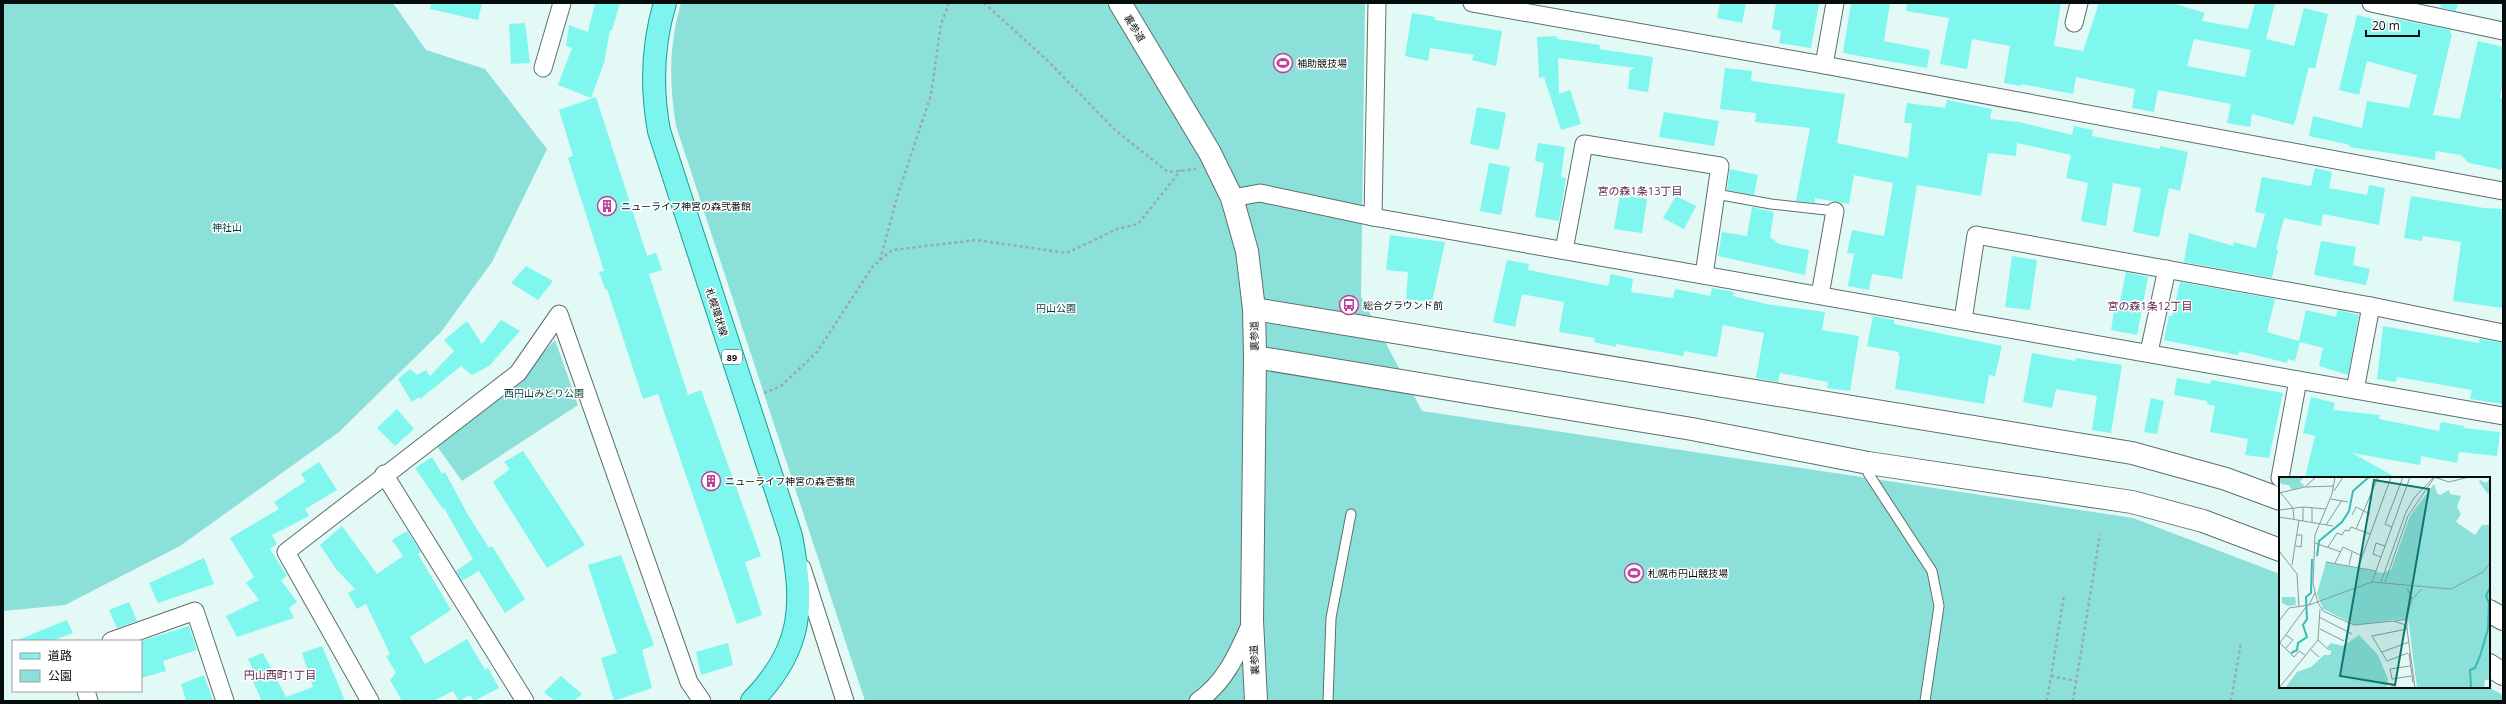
<svg xmlns="http://www.w3.org/2000/svg" width="2506" height="704" font-family="'Open Sans','Noto Sans JP',sans-serif">
  <style>
    .green { fill: #8ce0da }
    .building { fill: #7ff6ee; fill-rule: evenodd }
    .lines { fill: none; stroke-linecap: round; stroke-linejoin: round }
    .lane-casing { stroke: #5c706e; stroke-width: 11 }
    .street-casing { stroke: #5c706e; stroke-width: 19 }
    .secondary-casing { stroke: #5c706e; stroke-width: 24 }
    .primary-casing { stroke: #1b9e98; stroke-width: 24 }
    .path { stroke: #99aba8; stroke-width: 2.5; stroke-dasharray: 3 3; stroke-linecap: butt }
    .lane { stroke: #fff; stroke-width: 9 }
    .street { stroke: #fff; stroke-width: 17 }
    .secondary { stroke: #fff; stroke-width: 22 }
    .primary { stroke: #7df4ee; stroke-width: 22 }
    .labels { text-anchor: middle; dominant-baseline: central; stroke-width: 3; stroke-linejoin: round; paint-order: stroke }
    .shield { fill: #fff; stroke: #515656; stroke-width: 1 }
    .shield-label { font-size: 9px; font-weight: bold; fill: #060e0d }
    .street-label { font-size: 10px; fill: #060e0d; stroke: #fff }
    .poi-label { font-size: 10px; fill: #060e0d; stroke: #fff; text-anchor: start }
    .park-label { font-size: 10px; fill: #003b38; stroke: #fff }
    .neighbourhood-label { font-size: 11px; fill: #622852; stroke: #fff }
    .inset-river { fill: none; stroke: #3bbbb3; stroke-width: 2 }
    .inset-road { fill: none; stroke: #8a9b99; stroke-width: 1 }
    .view { fill: #0f766e; fill-opacity: 0.15; stroke: #0f766e; stroke-width: 2 }
    .inset-edge { fill: none; stroke: #060e0d; stroke-width: 2 }
  </style>
  <rect width="100%" height="100%" fill="#e2f9f6"/>
  <!-- green -->
  <g class="green">
    <path d="M3,3h390l33,47 59,19 62,80 -55,113 -51,70 -102,100 -159,114 -115,59 -62,6z"/>
    <path d="M681,3h684l-4,294 61,114 711,107 147,56v113h208l15,8v6h-1638l-189,-575c-7,-42 -7,-82 5,-123z"/>
    <path d="M555,340l23,65 -116,76 -26,-36 78,-61z"/>
  </g>
  <!-- building -->
  <g class="building">
    <path d="M431,3h51l-4,17 -48,-11z"/>
    <path d="M595,3h25l-8,27h-2l-6,33 -13,35 -33,-13 14,-37 -6,-2 3,-21 19,7z"/>
    <path d="M1720,3h26l-4,20 -25,-5z"/>
    <path d="M1776,3h43l-8,45 -32,-5 2,-12 -9,-2z"/>
    <path d="M1851,3h39l-6,38 46,9 -3,18 -84,-15z"/>
    <path d="M1907,3h154l-7,43 29,5 16,-48h73l33,10 -3,8 46,8 7,-26h20l-9,36 28,7 10,-38 24,6 -13,55 -6,-2 -15,58 -42,-11 -2,13 -23,-4 4,-19 -73,-14 -4,22 -22,-4 3,-19 -59,-12 -3,17 -52,-10v2l-17,-3 6,-37 -38,-7 -5,30 -27,-5 9,-46 -43,-7zM2194,39l57,11 -6,27 -58,-11z"/>
    <path d="M2441,3h17l-2,8 -16,-4z"/>
    <path d="M1412,13l23,4v3l67,11 -6,35 -24,-6 2,-5 -44,-7 -2,13 -23,-5z"/>
    <path d="M2357,15l37,9 2,-5 55,11 -1,3 2,1 -19,81 27,4 18,-78 25,6v35l-3,16h3v72l-34,-7 -8,-8 -25,-4 -1,9 -86,-13 1,-2 -41,-9 4,-20 49,12 5,-27 42,7 8,-33 -50,-14 -8,34 -20,-5z"/>
    <path d="M525,23l5,40 -19,1 -2,-40z"/>
    <path d="M1556,36l1,3 43,6 -1,4 54,8 -5,35 -20,-3 2,-19 6,-2 -78,-10 1,36 11,-4 11,34 -20,6 -17,-53 -5,1 -2,-41z"/>
    <path d="M1725,68l27,3 -1,10 94,13 -8,49 71,15 4,-35h-8l3,-20 38,5 2,-8 45,9 -2,10 29,3 53,13 2,-9 19,4 -1,6 68,13v-3l28,6 -8,39 -11,-3 -10,49 -26,-5 8,-44 -28,-5 -7,43 -25,-5 7,-38 -22,-5 5,-23 -54,-12 -1,13 -28,-3 -7,43 -64,-11 -15,94 -30,-5 -3,16 -21,-4 6,-32 -7,-1 5,-23 32,6 9,-53 -39,-8 -5,29 -34,-6v5l-19,-2 14,-73 -55,-6 1,-9 -36,-4z"/>
    <path d="M596,97l51,159 9,-3 6,17 -13,4 39,121 13,-5 60,166 -16,6 17,53 -25,9 -79,-230 -15,5 -36,-110h-2l-6,-17 5,-1 -36,-113 5,-2 -14,-46z"/>
    <path d="M1477,107l29,6 -7,37 -29,-6z"/>
    <path d="M1664,112l55,9 -5,25 -55,-9z"/>
    <path d="M1538,143l27,4 -4,30 5,1 -7,43 -24,-4 9,-54 -9,-2z"/>
    <path d="M1489,163l21,4 -9,48 -21,-4z"/>
    <path d="M2315,168l17,4 -3,16 38,7 2,-10 16,3 -6,37 -56,-11 -2,12 -37,-8 -8,31 2,1 -6,28 -88,-16 5,-29 44,13 1,-4 22,6 9,-34 -10,-2 7,-35 49,9z"/>
    <path d="M1730,169l28,6 -4,20 -27,-5z"/>
    <path d="M1620,195l27,4 -5,34 -28,-4z"/>
    <path d="M1676,196l20,10 -12,23 -21,-11z"/>
    <path d="M2411,196l73,12 19,1v99l-50,-7 8,-59 -38,-6 -1,5 -18,-3z"/>
    <path d="M1752,207l22,5 -4,25 9,7 30,6 -4,25 -87,-19 4,-24 25,4z"/>
    <path d="M1390,235l55,7 -13,60 -26,-3 2,-27 -22,-2z"/>
    <path d="M2321,241l35,6 -3,18 17,4 -4,16 -52,-10z"/>
    <path d="M2012,256l25,4 -7,50 -25,-3z"/>
    <path d="M1507,260l22,4 -1,6 80,16 3,-12 22,5 -2,13 42,6 2,-9 35,7 2,-8 22,4 -1,4 33,8 59,8 -3,18 37,6 -9,55 -23,-3 1,-6 -48,-9 -2,9 -22,-4 8,-45 -41,-8 -6,32 -33,-6 -1,5 -67,-12v3l-22,-5 1,-4 -36,-6 5,-30 -42,-8 -7,33 -22,-5z"/>
    <path d="M526,266l27,15 -15,19 -27,-17z"/>
    <path d="M2126,272l22,5 -11,58 -26,-5 4,-24h4z"/>
    <path d="M2180,282l95,17 -8,33 32,9 7,-31 30,7 2,-7 21,5 -11,60 -29,-9 4,-18 -23,-6 -5,19 -7,-2 -1,4 -48,-12 -1,4 -74,-15 5,-24h3z"/>
    <path d="M1873,316l21,4v4l108,22 -7,30 -6,-1 -5,29 -89,-15 5,-33h-2l1,-4 -32,-6z"/>
    <path d="M501,320l19,11 -31,35 -17,9 -11,-9 -41,33 -1,-2 -7,5 -14,-23 12,-10 7,6 9,-5 4,6 24,-25 -10,-11 23,-19 15,23z"/>
    <path d="M2383,326l96,17 1,-4 23,4v61l-33,-5 2,-9 -75,-13 -1,5 -19,-3z"/>
    <path d="M2032,353l43,8 1,-3 46,7 -11,68 -19,-3 5,-34 -41,-7 -4,19 -29,-6z"/>
    <path d="M2177,378l33,6 1,-4 72,13 -14,65 -24,-3 3,-16 -38,-7 5,-26 -8,-2v-3l-33,-6z"/>
    <path d="M2311,397l24,6 -2,7 47,5 -1,4 60,12 2,-9 23,4 -1,2 37,4 -3,24 -38,-4 -2,11 -36,-7 -1,9 -68,-12 45,25h-92l10,-42 -12,-3z"/>
    <path d="M2151,398l13,3 -7,33 -13,-2z"/>
    <path d="M397,409l17,20 -19,17 -18,-18z"/>
    <path d="M523,451l62,94 -38,23 -54,-86 17,-13 -6,-7z"/>
    <path d="M432,457l10,17 3,-2 23,43 21,33 3,-2 33,53 -20,14 -26,-42 -17,10 -6,-10 17,-12 -29,-51 -1,1 -28,-41z"/>
    <path d="M319,462l18,28 -32,19 4,7 -37,19 5,9 -7,5 17,27 -6,4 16,22 -8,6 5,10 -57,19 -11,-21 33,-16 -13,-17 8,-6 -24,-39 49,-29 -5,-7 32,-21 -5,-7z"/>
    <path d="M342,526l35,48 26,-18 -11,-16 15,-9 14,21 -3,2 33,56 -41,27 15,27 42,-25 18,31 3,-2 11,20 -25,13 -4,-6 -11,6 -6,-10 -20,10h-31l-12,-21 6,-7 -10,-17 4,-2 -24,-50 -9,5 -9,-16 7,-4 -19,-20 -16,-24z"/>
    <path d="M621,555l33,90 -12,5 10,38 -38,13 -13,-43 16,-5 -29,-88z"/>
    <path d="M204,558l10,26 -56,19 -9,-20z"/>
    <path d="M129,602l8,19 -20,7 -8,-18z"/>
    <path d="M67,620l6,13 -22,8h-36z"/>
    <path d="M189,626l8,24 -34,11 3,10 -25,7v-37z"/>
    <path d="M728,643l5,22 -32,10 -5,-23z"/>
    <path d="M322,646l23,55h-83l-13,-28 5,-2 -6,-12 15,-6 23,44 27,-10 -11,-34z"/>
    <path d="M204,675l9,26h-27l-5,-17z"/>
    <path d="M561,676l21,18 -8,7h-19l-11,-9z"/>
  </g>
  <g class="lines">
    <!-- lane casing -->
    <g class="lane-casing">
      <g id="lane">
        <path d="M1716,194l55,10 64,7"/>
        <path d="M1868,463v10l64,98 7,35 -14,95"/>
        <path d="M1328,701l3,-83 20,-104"/>
      </g>
    </g>
    <!-- street casing -->
    <g class="street-casing">
      <g id="street">
        <path d="M1472,3l352,62 679,126"/>
        <path d="M2371,3l132,28"/>
        <path d="M2074,23l5,-20"/>
        <path d="M1824,65l11,-62"/>
        <path d="M543,68l19,-65"/>
        <path d="M1232,198l28,-5 113,24 1130,199"/>
        <path d="M1373,217l4,-214"/>
        <path d="M1564,250l20,-106 136,22 -16,109"/>
        <path d="M1820,295l15,-84"/>
        <path d="M1963,320l13,-85 395,71 132,27"/>
        <path d="M2149,352l18,-83"/>
        <path d="M2355,390l16,-84"/>
        <path d="M384,474l141,227"/>
        <path d="M2280,478l18,-98"/>
        <path d="M802,568l43,133"/>
        <path d="M111,641l84,-30 30,90"/>
        <path d="M86,691l3,10"/>
        <path d="M370,701l-84,-149 232,-179 41,-59 130,368 13,19"/>
        <path d="M1198,701c28,-19 40,-49 54,-80"/>
      </g>
    </g>
    <!-- secondary casing -->
    <g class="secondary-casing">
      <g id="secondary">
        <path d="M1120,3l90,150 22,45 15,53 7,58 1,48 -3,263 4,81"/>
        <path d="M1254,309l878,144 94,26 54,20"/>
        <path d="M1255,357l437,72 176,34 264,39 71,19 77,29"/>
        <path d="M2489,611l14,8"/>
        <path d="M2489,665l14,9"/>
      </g>
    </g>
    <!-- primary casing -->
    <g class="primary-casing">
      <path id="primary" d="M665,3c-13,43 -14,84 -6,128l132,405c13,68 13,112 -39,165"/>
    </g>
    <!-- path -->
    <g class="path">
      <path d="M984,3l63,57 68,70 53,42 28,-3"/>
      <path d="M880,260l18,-66 33,-99 10,-71 8,-21"/>
      <path d="M764,393l17,-7 36,-34 56,-86 19,-16 84,-10 91,13 50,-24 21,-5 43,-54"/>
      <path d="M2051,676l25,5"/>
      <path d="M2047,701l17,-106"/>
      <path d="M2073,701l27,-167"/>
      <path d="M2231,701l10,-59"/>
    </g>
    <!-- lane -->
    <use href="#lane" class="lane"/>
    <!-- street -->
    <use href="#street" class="street"/>
    <!-- secondary -->
    <use href="#secondary" class="secondary"/>
    <!-- primary -->
    <use href="#primary" class="primary"/>
  </g>
  <!-- icons -->
  <defs>
    <g id="stadium-ring" transform="scale(1)"><circle r="9.5" fill="#fff" stroke="#b9439a" stroke-width="1.5"/><path d="M0-5a6.5 5 0 1 0 0 10a6.5 5 0 1 0 0-10ZM-3.5-1.8h7v3.6h-7Z" fill="#b9439a"/></g>
    <g id="building-ring" transform="scale(1)"><circle r="9.5" fill="#fff" stroke="#b9439a" stroke-width="1.5"/><path d="M-4-6H4V6H1V3H-1V6H-4ZM-2.5-4.3h1.7v1.8h-1.7ZM.8-4.3h1.7v1.8H.8ZM-2.5-1h1.7V.8h-1.7ZM.8-1h1.7V.8H.8Z" fill="#b9439a"/></g>
    <g id="bus-ring" transform="scale(1)"><circle r="9.5" fill="#fff" stroke="#b9439a" stroke-width="1.5"/><path d="M-5-6H5V4H4V6H2V4H-2V6H-4V4H-5ZM-3.5-4V0h7V-4ZM-3.5 1.2v1.5H-2V1.2ZM2 1.2v1.5H3.5V1.2Z" fill="#b9439a"/></g>
  </defs>
  <g fill-rule="evenodd">
    <use href="#stadium-ring" x="1283" y="63"/>
    <use href="#building-ring" x="607" y="206"/>
    <use href="#bus-ring" x="1349" y="305"/>
    <use href="#building-ring" x="711" y="481"/>
    <use href="#stadium-ring" x="1634" y="573"/>
  </g>
  <g class="labels">
    <!-- shield labels -->
    <rect class="shield" x="722" y="350" width="20" height="14" rx="3"/>
    <g class="shield-label">
      <text x="732" y="357">89</text>
    </g>
    <!-- street labels -->
    <g class="street-label">
      <text transform="translate(1135 28) rotate(59)">裏参道</text>
      <text transform="translate(717 312) rotate(72)">札幌環状線</text>
      <text transform="translate(1254 336) rotate(-91)">裏参道</text>
      <text transform="translate(1254 660) rotate(-93)">裏参道</text>
    </g>
    <!-- poi labels -->
    <g class="poi-label">
      <text x="1297" y="63">補助競技場</text>
      <text x="621" y="206">ニューライフ神宮の森弐番館</text>
      <text x="1363" y="305">総合グラウンド前</text>
      <text x="725" y="481">ニューライフ神宮の森壱番館</text>
      <text x="1648" y="573">札幌市円山競技場</text>
    </g>
    <!-- park labels -->
    <g class="park-label">
      <text x="227" y="227">神社山</text>
      <text x="1056" y="308">円山公園</text>
      <text x="544" y="393">西円山みどり公園</text>
    </g>
    <!-- neighbourhood labels -->
    <g class="neighbourhood-label">
      <text x="1640" y="190">宮の森1条13丁目</text>
      <text x="2150" y="305">宮の森1条12丁目</text>
      <text x="280" y="674">円山西町1丁目</text>
    </g>
  </g>
  <!-- overview -->
  <g transform="translate(2279 477)">
    <rect width="211" height="211" fill="#e2f9f6"/>
    <path d="M0,0h25l-4,5 5,4 -13,4 -3,-5 -8,-1zM211,2v11l-2,4 -9,-12 1,-2 6,3zM155,7l3,9 3,2 9,-5 1,4 11,2 -4,11 4,7 -5,8 19,13 7,-10h8v155h-5l-1,8h-67l-9,-70 -52,7 -33,-16 -6,-15 9,-32 56,11 9,-3 19,-54zM3,120h13l1,8 -8,1 -6,-3zM80,158l19,20 10,24 -1,9h-102l12,-16 14,-5 13,-12h5l3,-3 -5,-5 4,-4 12,3z" fill="#8ce0da"/>
    <path class="inset-river" d="M38,79l2,-15 23,-19 7,-11 4,-20 16,-14M12,176l6,-3 1,-7 9,-6 -4,-12 4,-6 -1,-22 5,-4 1,-34M192,211l-1,-18 5,-2 5,-12 8,-27 1,-26 -3,-7 4,-8"/>
    <path class="inset-road" d="M56,0l-3,17 -17,41 -2,49 5,19 5,8 31,14 39,-4 10,3 4,5 8,59M155,0l15,5 20,-5M27,9l10,-9M55,14l9,-14M1,15l13,16 1,11M0,16l26,-6 29,-1M52,22l17,3M0,33l24,-3 23,2M73,38l4,-8 14,7M0,40l54,9M24,44v-14M33,45v-15M47,48l16,-25M113,50l-7,-3 18,-47M77,52l22,-52M36,66l26,9M17,69l5,1 1,-12h-5M49,70l9,-14 5,2 3,-5 4,1 2,-4 19,7M0,74l18,23 2,33M102,80l-8,-3 3,-11 9,3M47,85l50,9M56,86l8,-16 19,9M13,88l7,-45M70,88l3,-13M79,91l33,-91M93,105l38,-105M102,105l25,-70 8,-14 20,-21M106,105l23,-66 26,-38M128,111l5,11M30,128l6,-12M40,140l33,17M0,144l10,-13 20,-3 63,-23 79,7 32,-17 7,-9M116,144l12,-2M41,152l24,12M7,158l7,5 -7,8M39,163l11,10M1,166l14,14 5,-6 6,4M0,167l27,-37M31,172l9,8M103,175l27,-10M129,176l-21,8 -15,-25 35,-7v-12l5,-18 10,-10M130,176l4,30M131,189l-20,3 2,10 19,-3M111,210l23,1M0,211l39,-48 2,-31"/>
    <path class="view" d="M95,3l55,9 -34,196 -55,-9z"/>
    <rect width="211" height="211" class="inset-edge"/>
  </g>
  <!-- border -->
  <rect width="2506" height="704" fill="none" stroke="#060e0d" stroke-width="8"/>
  <!-- legend -->
  <rect x="12" y="640" width="130" height="52" fill="#ffffff" stroke="#9b9f9e"/>
  <rect x="20" y="653" width="20" height="6" fill="#7df4ee" stroke="#9b9f9e"/>
  <text x="48" y="660" font-size="12" fill="#060e0d">道路</text>
  <rect x="20" y="670" width="20" height="12" fill="#8ce0da" stroke="#9b9f9e"/>
  <text x="48" y="680" font-size="12" fill="#060e0d">公園</text>
  <!-- scale -->
  <path d="M2366 30v6h53v-6" fill="none" stroke="#060e0d" stroke-width="2"/>
  <text x="2372" y="30" font-size="12" fill="#060e0d" stroke="#ffffff" stroke-width="3" paint-order="stroke">20 m</text>
</svg>
